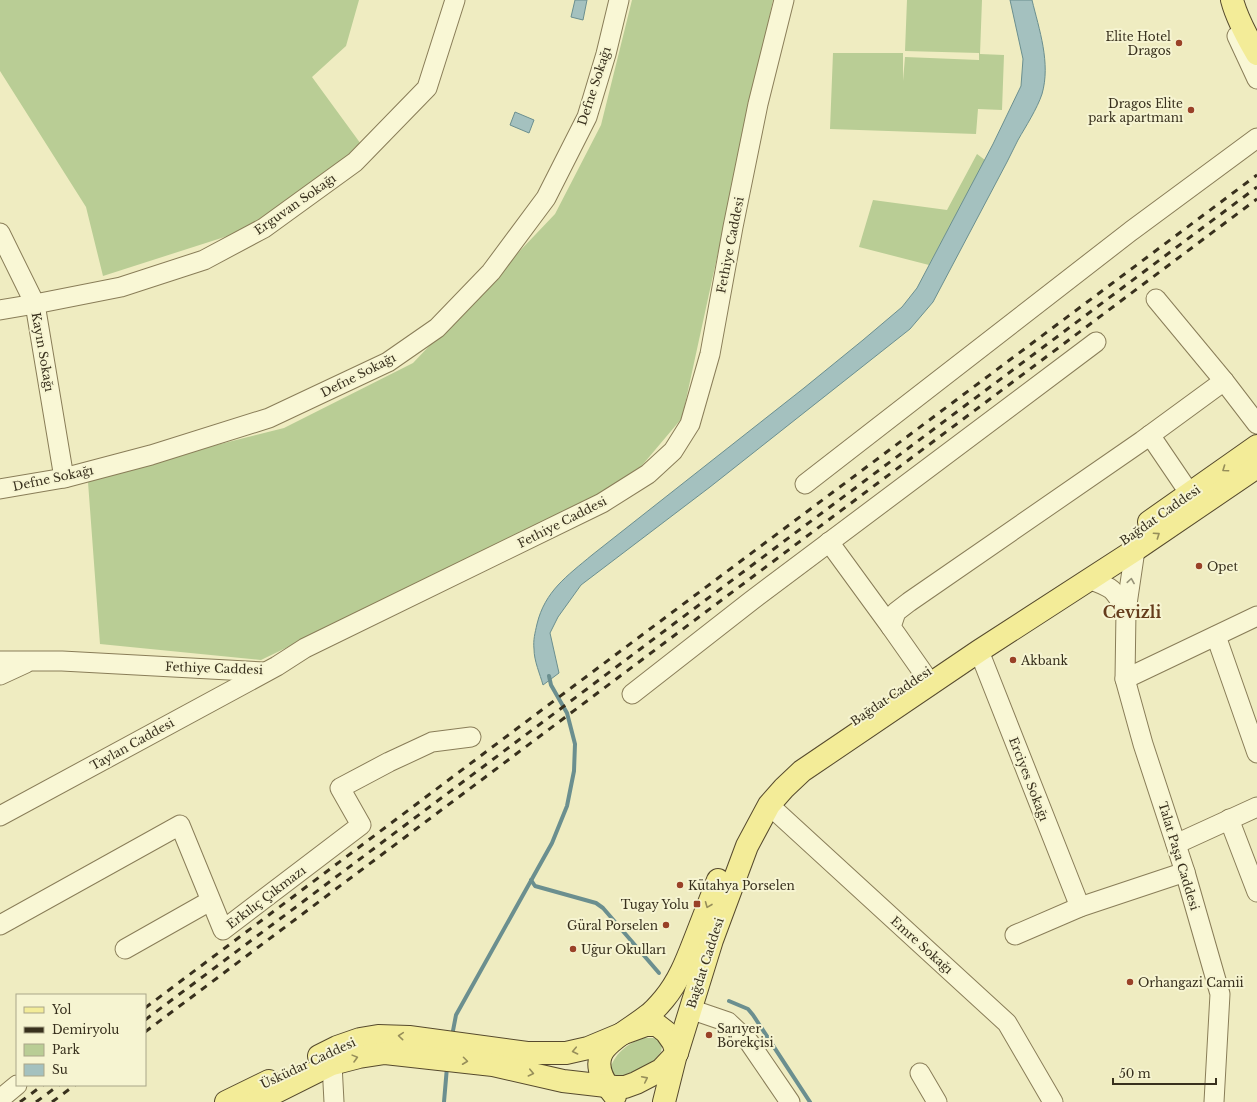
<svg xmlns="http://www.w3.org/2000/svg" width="1257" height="1102" font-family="'Libre Baskerville',serif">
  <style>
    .green { fill: #b9cd95 }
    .water { fill: #a4c1bf; stroke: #6b8f8f }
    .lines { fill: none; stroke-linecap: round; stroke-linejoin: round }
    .stream { stroke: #6b8f8f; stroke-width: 4 }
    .minor-casing { stroke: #897d58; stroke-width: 21 }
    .major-casing { stroke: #564a2d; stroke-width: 24 }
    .minor { stroke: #f9f7d5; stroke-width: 19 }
    .major { stroke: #f3ec98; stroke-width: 22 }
    .rail { stroke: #38301d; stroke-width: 3; stroke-dasharray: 7 7; stroke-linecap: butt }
    .oneway { stroke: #968e5a }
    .oneway2 { stroke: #989479 }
    .poi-dot { fill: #994127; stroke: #f6f4d1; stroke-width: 1.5 }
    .labels { text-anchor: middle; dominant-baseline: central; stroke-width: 4; stroke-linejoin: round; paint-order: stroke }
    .poi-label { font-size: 12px; fill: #38301d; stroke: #f6f4d1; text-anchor: start }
    .street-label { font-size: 12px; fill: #38301d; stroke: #f6f4d1 }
    .district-label { font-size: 16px; font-weight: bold; fill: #653c1c; stroke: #f6f4d1 }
  </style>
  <rect width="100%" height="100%" fill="#efecc1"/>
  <!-- green -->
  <g class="green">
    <path d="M0,0h359l-13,46 -34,31 54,74 -129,82 -134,43 -17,-69 -86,-136z"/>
    <path d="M632,0h141l-91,418 -43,51 -34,24 -344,167 -161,-16 -12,-162 73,-23 123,-31 129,-65 142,-149 46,-89z"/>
    <path d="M907,0h75l-2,54 24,1 -2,55 -24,-1 -2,25 -146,-5 3,-76h70v28l2,-24 74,3v-7l-74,-2z"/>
    <path d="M977,154l8,6 -56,105 -70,-18 14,-47 74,10z"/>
    <path d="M643,1038h10l7,2 2,6 -1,6 -8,10 -16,12 -22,4 -5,-8c3,-15 18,-27 33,-32z"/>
  </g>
  <!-- water -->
  <g class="water">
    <path d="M575,0h12l-4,20 -12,-3z"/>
    <path d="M1010,0h22c7,29 19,63 10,94 -5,15 -16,32 -24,46 -4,7 -7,15 -11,22l-74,140 -23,27 -200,158 -129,98 -23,32 -8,16 9,40 -16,12c-3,-11 -9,-24 -9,-36 -1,-9 1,-16 3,-25 8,-33 30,-48 55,-69l212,-167 59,-48 39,-33 15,-19 76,-144 28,-58 2,-27z"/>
    <path d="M515,112l19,8 -5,13 -19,-8z"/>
  </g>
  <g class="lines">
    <!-- stream -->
    <g class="stream">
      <path d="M531,880l4,6 61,17 7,5 56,65"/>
      <path d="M729,1001l19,8 5,6 57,87"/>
      <path d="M452,1036l4,-21 96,-172 15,-37 7,-35 1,-27 -8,-31 -16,-28 -2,-9"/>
      <path d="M444,1102l3,-35"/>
    </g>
    <!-- minor casing -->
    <g class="minor-casing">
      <g id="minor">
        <path d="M1237,36l20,43"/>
        <path d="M0,233l35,71 29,174"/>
        <path d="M1156,299l68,82"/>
        <path d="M0,310l35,-6 86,-17 83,-27 60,-32 91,-66 72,-74 28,-88"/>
        <path d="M1150,435l40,59"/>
        <path d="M805,484l326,-253 126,-93"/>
        <path d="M0,489l64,-11 87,-23 118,-37 119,-56 49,-34 54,-56 55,-74 41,-81 19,-63 13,-54"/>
        <path d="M829,542l62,85"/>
        <path d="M1135,550l-9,61 -1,68 18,65 42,128 35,122 -6,108"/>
        <path d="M1091,580c23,8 23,10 35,31"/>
        <path d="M1216,636l41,117"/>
        <path d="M979,651l101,256"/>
        <path d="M0,661h62l202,11"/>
        <path d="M924,674l-33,-47 5,-15 13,-10 233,-161 82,-60 33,43"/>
        <path d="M0,675l26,-12"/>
        <path d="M1125,679l132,-63"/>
        <path d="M632,694l119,-93 345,-259"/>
        <path d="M769,805l238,218 46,79"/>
        <path d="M0,816l277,-150 28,-18 297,-145 46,-29 25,-23 17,-27 20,-70 23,-127 25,-123 26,-104"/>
        <path d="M1229,819l28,73"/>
        <path d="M1176,844l81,-37"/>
        <path d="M0,925l180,-100 43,105 138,-105 -21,-37 49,-26 43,-20 39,-5"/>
        <path d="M1015,935l65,-28 105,-35"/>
        <path d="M125,949l85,-48"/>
        <path d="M690,1009l38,13 21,20 41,60"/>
        <path d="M332,1064l2,38"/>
        <path d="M920,1073l17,29"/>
        <path d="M0,1099l17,-14"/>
      </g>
    </g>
    <!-- major casing -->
    <g class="major-casing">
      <g id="major">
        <path d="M1232,0c5,19 15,37 25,54"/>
        <path d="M1149,522l108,-76"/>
        <path d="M319,1056l18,-9 23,-8 18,-3 31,1 118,16h39l22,-5 36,-15 22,-8h11l9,7 7,10 4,11"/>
        <path d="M615,1096c-9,-11 -20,-26 -14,-41 5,-14 34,-29 46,-39 6,-4 12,-11 17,-17 16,-19 24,-42 33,-65 7,-18 14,-36 21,-54"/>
        <path d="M226,1102l43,-21"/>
        <path d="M256,1102l76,-38 27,-7 26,-4 108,12 70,16 52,6h10l11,-4 25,-13 16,-17 35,-113 35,-94 22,-41 15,-17 18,-17 177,-120 156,-101 122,-83"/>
        <path d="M664,1102l12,-48"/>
      </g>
    </g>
    <!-- minor -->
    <use href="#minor" class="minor"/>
    <!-- major -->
    <use href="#major" class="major"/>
    <!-- rail -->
    <g class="rail">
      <path d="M145,1008l402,-302 710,-531"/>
      <path d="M145,1020l1112,-833"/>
      <path d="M145,1032l1112,-833"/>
      <path d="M20,1102l23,-17"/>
      <path d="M36,1102l23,-17"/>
      <path d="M52,1102l23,-17"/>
    </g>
  </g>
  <!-- one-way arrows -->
  <defs><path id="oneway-chevron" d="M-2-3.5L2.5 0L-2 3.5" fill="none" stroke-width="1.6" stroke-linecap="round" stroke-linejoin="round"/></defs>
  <g class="oneway">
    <use href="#oneway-chevron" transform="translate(1225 469) rotate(145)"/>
    <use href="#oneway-chevron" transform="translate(1157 535) rotate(-34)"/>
    <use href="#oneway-chevron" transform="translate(708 905) rotate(112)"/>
    <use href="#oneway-chevron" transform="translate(401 1036) rotate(-175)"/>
    <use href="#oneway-chevron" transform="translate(575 1051) rotate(168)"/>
    <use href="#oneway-chevron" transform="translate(355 1058) rotate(-15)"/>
    <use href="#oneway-chevron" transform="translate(465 1061) rotate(7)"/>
    <use href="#oneway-chevron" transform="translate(531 1073) rotate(13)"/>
    <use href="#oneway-chevron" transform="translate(645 1079) rotate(-26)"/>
  </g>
  <use class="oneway2" href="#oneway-chevron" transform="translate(1131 581) rotate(-81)"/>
  <!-- markers -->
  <g class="poi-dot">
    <circle cx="1179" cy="43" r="4"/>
    <circle cx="1191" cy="110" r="4"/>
    <circle cx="1199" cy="566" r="4"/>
    <circle cx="1013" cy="660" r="4"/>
    <circle cx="680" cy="885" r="4"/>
    <rect x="693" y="900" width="8" height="8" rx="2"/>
    <circle cx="666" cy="925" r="4"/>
    <circle cx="573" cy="949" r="4"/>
    <circle cx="1130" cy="982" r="4"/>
    <circle cx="709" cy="1035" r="4"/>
  </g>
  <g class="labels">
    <!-- poi labels -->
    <g class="poi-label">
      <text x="1171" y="36" text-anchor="end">Elite Hotel<tspan x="1171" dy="14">Dragos</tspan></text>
      <text x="1183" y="103" text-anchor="end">Dragos Elite<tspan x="1183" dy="14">park apartmanı</tspan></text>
      <text x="1207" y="566">Opet</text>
      <text x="1021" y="660">Akbank</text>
      <text x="688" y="885">Kütahya Porselen</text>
      <text x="689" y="904" text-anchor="end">Tugay Yolu</text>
      <text x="658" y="925" text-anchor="end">Güral Porselen</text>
      <text x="581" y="949">Uğur Okulları</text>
      <text x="1138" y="982">Orhangazi Camii</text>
      <text x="717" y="1028">Sarıyer<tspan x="717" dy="14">Börekçisi</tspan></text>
    </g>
    <!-- street labels -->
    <g class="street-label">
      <text transform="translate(594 86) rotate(-72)">Defne Sokağı</text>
      <text transform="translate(295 204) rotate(-35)">Erguvan Sokağı</text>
      <text transform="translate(730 245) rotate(-79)">Fethiye Caddesi</text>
      <text transform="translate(43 352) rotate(80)">Kayın Sokağı</text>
      <text transform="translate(358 375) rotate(-27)">Defne Sokağı</text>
      <text transform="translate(53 478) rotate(-12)">Defne Sokağı</text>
      <text transform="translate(1160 515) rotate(-35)">Bağdat Caddesi</text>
      <text transform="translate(562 522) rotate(-27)">Fethiye Caddesi</text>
      <text transform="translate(214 668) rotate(2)">Fethiye Caddesi</text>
      <text transform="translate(891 696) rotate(-34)">Bağdat Caddesi</text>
      <text transform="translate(132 744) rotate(-29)">Taylan Caddesi</text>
      <text transform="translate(1029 779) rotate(69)">Erciyes Sokağı</text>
      <text transform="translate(1179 856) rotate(73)">Talat Paşa Caddesi</text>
      <text transform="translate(266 897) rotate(-37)">Erkılıç Çıkmazı</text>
      <text transform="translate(922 945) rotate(42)">Emre Sokağı</text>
      <text transform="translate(705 963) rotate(-72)">Bağdat Caddesi</text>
      <text transform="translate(308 1063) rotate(-25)">Üsküdar Caddesi</text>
    </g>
    <!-- district labels -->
    <g class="district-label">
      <text x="1132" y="612">Cevizli</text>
    </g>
  </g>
  <!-- legend -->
  <rect x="16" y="994" width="130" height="92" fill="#f6f4d1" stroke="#aaa689"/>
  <rect x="24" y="1007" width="20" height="6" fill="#f3ec98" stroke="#aaa689"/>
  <text x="52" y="1014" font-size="12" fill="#38301d">Yol</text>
  <rect x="24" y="1027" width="20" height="6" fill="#38301d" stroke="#aaa689"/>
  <text x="52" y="1034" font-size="12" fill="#38301d">Demiryolu</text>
  <rect x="24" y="1044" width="20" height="12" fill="#b9cd95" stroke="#aaa689"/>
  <text x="52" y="1054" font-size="12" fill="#38301d">Park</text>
  <rect x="24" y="1064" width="20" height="12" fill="#a4c1bf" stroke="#aaa689"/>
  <text x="52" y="1074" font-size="12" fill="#38301d">Su</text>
  <!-- scale -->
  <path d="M1113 1078v6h103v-6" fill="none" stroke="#38301d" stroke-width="2"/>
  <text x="1119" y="1078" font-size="12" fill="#38301d" stroke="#f6f4d1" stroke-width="3" paint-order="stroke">50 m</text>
</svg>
